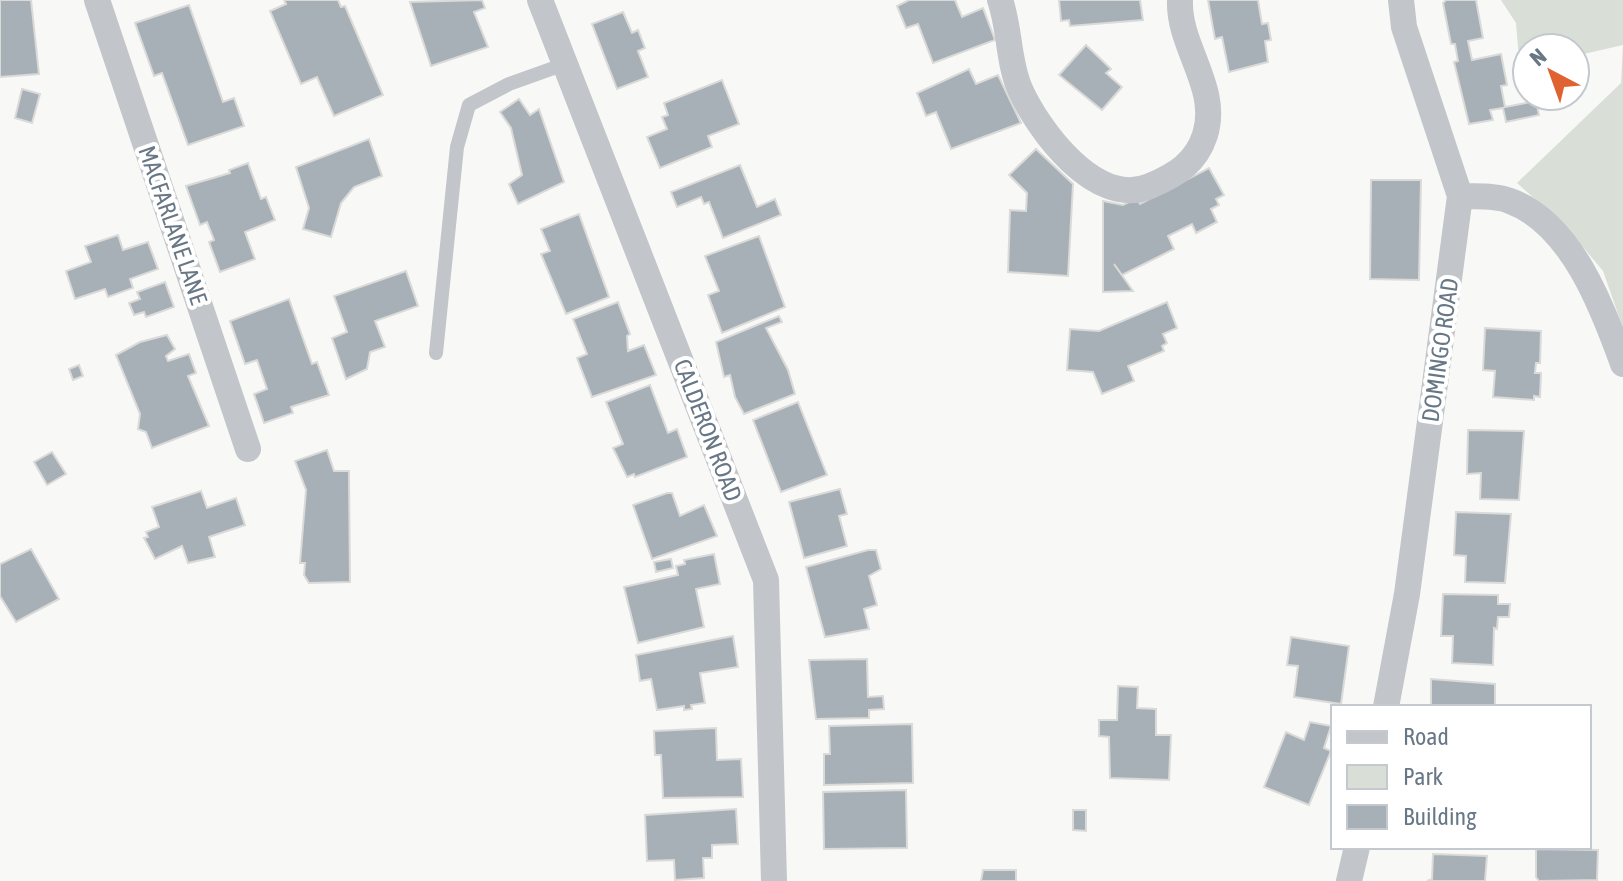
<svg xmlns="http://www.w3.org/2000/svg" width="1623" height="881" font-family="'Asap Condensed',sans-serif">
  <style>
    .green { fill: #d9dfd7 }
    .building { fill: #a8b0b7; stroke: #dadad8; stroke-width: 2 }
    .lines { fill: none; stroke-linecap: round; stroke-linejoin: round }
    .service { stroke: #c2c5c9; stroke-width: 14 }
    .minor { stroke: #c2c5c9; stroke-width: 26 }
    .labels { text-anchor: middle; dominant-baseline: central; stroke-width: 8; stroke-linejoin: round; paint-order: stroke }
    .street-label { font-size: 24px; fill: #687786; stroke: #fff }
  </style>
  <rect width="100%" height="100%" fill="#f8f8f6"/>
  <!-- green -->
  <path class="green" d="M1501,0h122v328l-20,-57 -36,-43 -50,-45 104,-100 2,-38 -48,11v-8h-48v20l-7,2 -4,-47z"/>
  <!-- building -->
  <g class="building">
    <path d="M0,0h31l8,74 -39,3z"/>
    <path d="M284,0h54l3,7 4,-1 38,89 -49,21 -17,-39 -16,7 -31,-73 16,-7z"/>
    <path d="M482,0l3,8 -11,4 14,35 -57,19 -21,-64z"/>
    <path d="M909,0h46l7,17 21,-9 12,32 -62,23 -15,-39 -12,4 -9,-22z"/>
    <path d="M1059,0h81l3,20 -73,6 -1,-6 -8,1z"/>
    <path d="M1208,0h50l4,24 6,-1 3,17 -6,1 3,21 -39,10 -7,-35 -7,2z"/>
    <path d="M1446,0h30l7,38 -15,3 4,19 29,-6 6,31 -6,1 4,21 31,-6 3,14 -33,7 -3,-14 -13,2 3,10 -24,4 -15,-62 4,-1 -3,-17h-4l-8,-41z"/>
    <path d="M189,5l34,97 11,-4 10,28 -56,19 -26,-72 -8,3 -19,-53z"/>
    <path d="M623,12l9,21 6,-3 7,18 -7,3 10,26 -31,12 -25,-65z"/>
    <path d="M1086,45l25,24 -5,4 16,14 -20,23 -43,-35z"/>
    <path d="M969,69l7,15 22,-9 23,48 -70,26 -15,-37 -10,4 -9,-23z"/>
    <path d="M722,80l17,44 -31,12 4,11 -52,21 -13,-31 20,-8 -5,-12 6,-2 -4,-12z"/>
    <path d="M22,89l18,5 -8,29 -17,-5z"/>
    <path d="M519,99l11,16 9,-6 25,73 -46,22 -9,-20 13,-9 -11,-47 -11,-16z"/>
    <path d="M369,139l13,37 -28,11 -13,16 -10,34 -28,-8 6,-21 -13,-41z"/>
    <path d="M1036,149l37,35 -5,92 -60,-4 2,-62 16,1 1,-18 -18,-18z"/>
    <path d="M248,163l13,36 5,-2 9,23 -30,12 10,27 -35,13 -11,-30 5,-2 -7,-18 -7,3 -14,-39 44,-13 -1,-3z"/>
    <path d="M740,165l17,42 18,-8 6,16 -58,23 -14,-36 -5,2 -3,-7 -24,10 -6,-15z"/>
    <path d="M1209,168l15,27 -8,4 3,6 -8,4 6,13 -21,11 -4,-9 -24,12 6,13 -52,26 -8,-11 19,27 -30,1v-91l20,4 14,-7 3,6z"/>
    <path d="M1371,180h50l-2,100 -49,-1z"/>
    <path d="M579,214l30,83 -43,17 -25,-60 9,-3 -9,-22z"/>
    <path d="M118,235l5,15 25,-8 10,27 -28,10 3,9 -25,9 -3,-8 -30,10 -9,-28 25,-9 -6,-16z"/>
    <path d="M759,236l26,71 -63,26 -14,-38 11,-4 -14,-35z"/>
    <path d="M406,271l12,35 -43,15 10,26 -15,5 -3,17 -21,10 -14,-41 15,-6 -13,-36z"/>
    <path d="M165,282l9,25 -28,10 -2,-5 -10,3 -5,-12 11,-4 -3,-7z"/>
    <path d="M289,299l23,65 5,-2 12,33 -38,12 2,6 -29,10 -10,-29 13,-5 -10,-29 -12,4 -15,-43z"/>
    <path d="M618,302l12,32 -3,2 1,15 16,-6 12,30 -64,22 -15,-39 10,-4 -14,-35z"/>
    <path d="M1167,302l10,26 -14,6 4,9 -5,3 2,5 -36,15 6,15 -32,13 -9,-22 -26,-2 3,-41 29,2z"/>
    <path d="M779,316l3,6 -16,6 22,42 7,24 -51,20 -9,-17 -5,-22 -6,2 -8,-35z"/>
    <path d="M1485,328l56,3 -1,32h-4l-1,10h6l-1,24 -6,-1v4l-41,-3 2,-26 -12,-1z"/>
    <path d="M167,335l8,14 -9,7 2,5 21,-7 7,19 -8,3 21,50 -57,22 -6,-16 -8,-3 2,-15 -24,-59 24,-13z"/>
    <path d="M79,365l4,11 -10,4 -4,-11z"/>
    <path d="M650,385l18,48 9,-4 10,28 -52,20 -1,-3 -7,3 -14,-29 10,-4 -17,-42z"/>
    <path d="M798,402l29,73 -46,17 -28,-72z"/>
    <path d="M1468,430l56,1 -5,69 -39,-1 1,-26 -14,1z"/>
    <path d="M327,450l7,21h15l1,111 -41,1 -5,-8 1,-12h-5l6,-73 -11,-29z"/>
    <path d="M52,452l14,22 -19,11 -13,-23z"/>
    <path d="M840,489l7,25 -8,2 8,30 -43,12 -15,-56z"/>
    <path d="M201,491l6,17 29,-10 9,27 -36,12 6,20 -27,6 -6,-17 -27,13 -11,-21 4,-1 -2,-5 13,-5 -7,-20z"/>
    <path d="M667,493h5l8,23 24,-11 13,31 -65,23 -19,-54z"/>
    <path d="M1456,512l55,2 -6,69 -40,-1 1,-26 -12,-1z"/>
    <path d="M31,549l28,50 -43,23 -16,-26v-32z"/>
    <path d="M868,550h8l5,19 -12,7 8,29 -13,4 5,20 -44,8 -19,-70z"/>
    <path d="M714,554l6,30 -24,5 8,38 -66,16 -14,-56 54,-12 -2,-9 9,-2 -1,-4z"/>
    <path d="M671,559l2,9 -17,4 -2,-10z"/>
    <path d="M1443,594l55,1v9h12l-1,13h-11l-1,12 -3,-1 -1,37 -41,-2 1,-27h-12z"/>
    <path d="M733,636l5,31 -38,6 5,30 -14,2 1,4 -8,1v-4l-27,4 -6,-31 -11,2 -4,-26z"/>
    <path d="M1291,637l58,9 -8,58 -47,-7 4,-31 -11,-1z"/>
    <path d="M867,659l1,38 15,-1 1,13 -15,1v8l-53,1 -7,-59z"/>
    <path d="M1431,679l64,5v23h-64z"/>
    <path d="M1118,686l20,1 -1,21 19,1v26h15l-2,45 -59,-2 -1,-41 -10,-1v-16h18z"/>
    <path d="M1310,722l21,4 -7,22 7,3 -22,54 -45,-18 22,-55 18,8z"/>
    <path d="M912,724l1,59 -89,2v-31h6l-1,-28z"/>
    <path d="M716,728l1,32 24,-1 2,38 -80,1 -2,-43h-6l-1,-24z"/>
    <path d="M906,790l1,58 -83,1 -1,-57z"/>
    <path d="M736,809l2,35 -26,1v13h-9l1,20 -29,2 -1,-20 -27,1 -2,-46z"/>
    <path d="M1073,810h13v21l-13,-1z"/>
    <path d="M1536,849l62,1 -1,30 -58,1 -3,-4z"/>
    <path d="M1433,854l54,2 -2,25h-58l5,-2z"/>
    <path d="M983,870h33v11h-35z"/>
  </g>
  <g class="lines">
    <!-- service -->
    <path class="service" d="M436,353l21,-206 12,-42 40,-21 56,-20"/>
    <!-- minor -->
    <g class="minor">
      <path d="M97,0l151,449"/>
      <path d="M540,0l226,580 8,301"/>
      <path d="M1000,0c10,28 8,62 20,89 18,41 76,120 130,97 26,-11 46,-23 55,-51 15,-48 -27,-88 -25,-135"/>
      <path d="M1460,196c15,1 36,-1 50,5 61,22 93,107 113,163"/>
      <path d="M1386,707l21,-113 53,-398 -56,-169 -3,-27"/>
      <path d="M1349,881l8,-34"/>
    </g>
  </g>
  <g class="labels">
    <!-- street labels -->
    <g class="street-label">
      <text transform="translate(173 225) rotate(71)">MACFARLANE LANE</text>
      <text transform="translate(1440 350) rotate(-82)">DOMINGO ROAD</text>
      <text transform="translate(708 430) rotate(69)">CALDERON ROAD</text>
    </g>
  </g>
  <!-- legend -->
  <rect x="1331" y="705" width="260" height="144" fill="#ffffff" stroke="#c3c9cf" stroke-width="2"/>
  <rect x="1347" y="731" width="40" height="12" fill="#c2c5c9" stroke="#c3c9cf" stroke-width="2"/>
  <text x="1403" y="745" font-size="24" fill="#687786">Road</text>
  <rect x="1347" y="765" width="40" height="24" fill="#d9dfd7" stroke="#c3c9cf" stroke-width="2"/>
  <text x="1403" y="785" font-size="24" fill="#687786">Park</text>
  <rect x="1347" y="805" width="40" height="24" fill="#a8b0b7" stroke="#c3c9cf" stroke-width="2"/>
  <text x="1403" y="825" font-size="24" fill="#687786">Building</text>
  <!-- north arrow -->
  <g transform="translate(1551 72) rotate(319)"><circle r="38" fill="#ffffff" stroke="#c3c9cf" stroke-width="2"/>
  <path d="M0-6L14 30L0 20L-14 30Z" fill="#de6330"/>
  <text y="-12" font-size="22" font-weight="bold" text-anchor="middle" fill="#687786">N</text>
  </g>
</svg>
